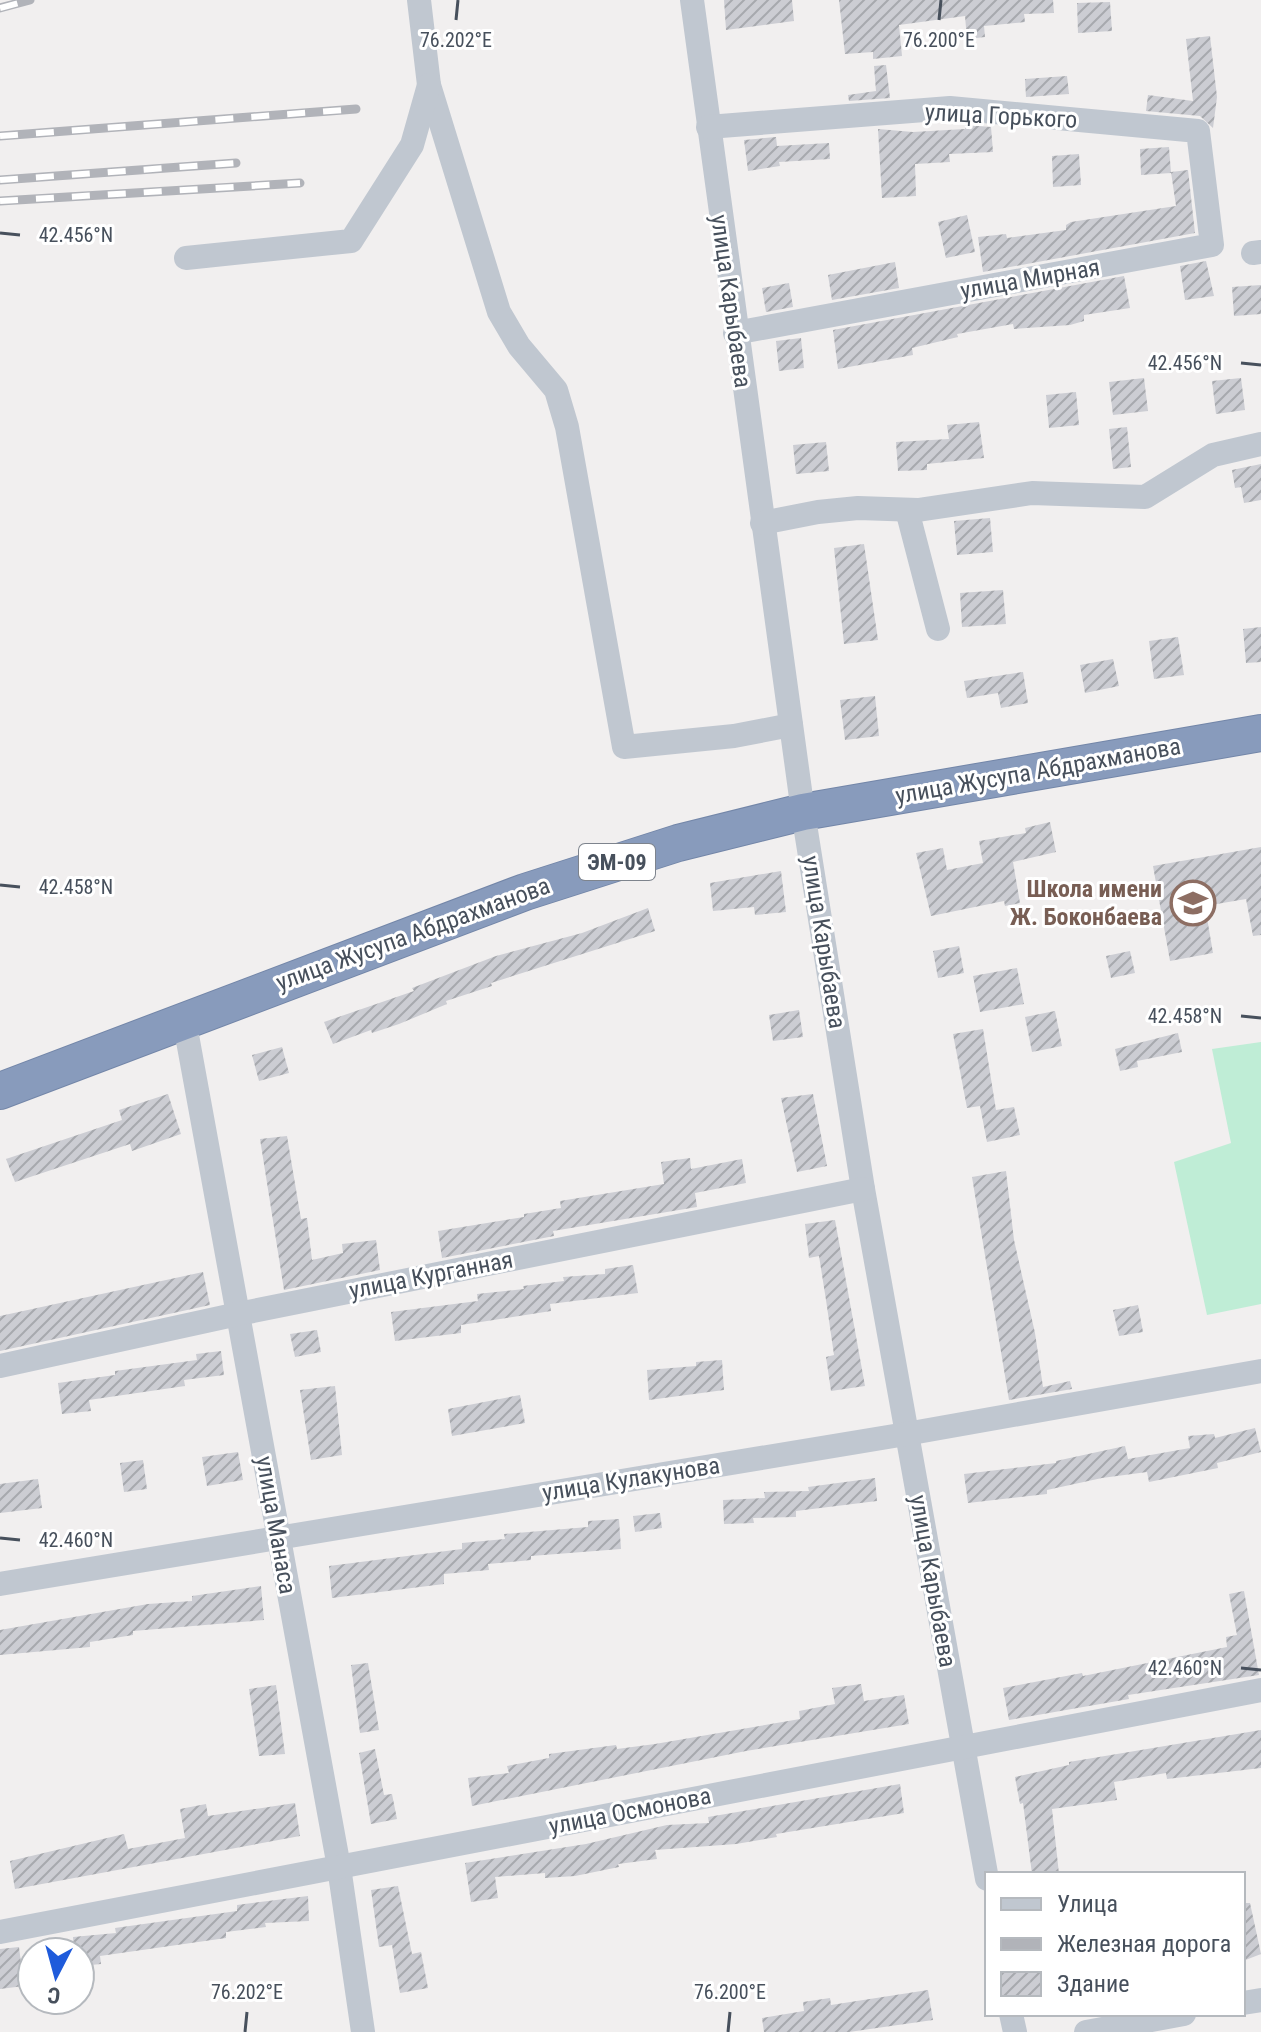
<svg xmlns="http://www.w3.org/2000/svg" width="1261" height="2032" font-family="'Roboto Condensed',sans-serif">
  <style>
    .pitch { fill: #bfedd6 }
    .building { fill: url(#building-hatch) }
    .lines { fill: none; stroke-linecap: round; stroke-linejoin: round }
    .highway-casing { stroke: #7386a8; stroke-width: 38 }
    .minor { stroke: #c0c7d0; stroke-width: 24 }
    .highway { stroke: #889bbc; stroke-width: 36 }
    .rail-casing { stroke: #b1b3b9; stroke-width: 9 }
    .rail { stroke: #fff; stroke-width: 6; stroke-dasharray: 18; stroke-linecap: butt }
    .ticks { fill: none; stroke: #47505c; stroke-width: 3 }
    .labels { text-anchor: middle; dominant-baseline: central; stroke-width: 6; stroke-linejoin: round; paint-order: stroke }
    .shield { fill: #fff; stroke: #7e848d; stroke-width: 2 }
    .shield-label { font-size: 22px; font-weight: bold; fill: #47505c }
    .street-label { font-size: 24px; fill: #47505c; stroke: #fff }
    .education-label { font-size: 24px; font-weight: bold; fill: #785e54; stroke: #fff; text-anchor: end }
    .ticks-label { font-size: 20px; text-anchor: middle; fill: #47505c; stroke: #fff; stroke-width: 6; stroke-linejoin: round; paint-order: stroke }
  </style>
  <defs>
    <pattern id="building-hatch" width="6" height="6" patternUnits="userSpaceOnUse" patternTransform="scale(2)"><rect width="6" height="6" fill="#cccdd3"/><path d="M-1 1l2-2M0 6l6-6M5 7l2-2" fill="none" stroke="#a7a9ae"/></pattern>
  </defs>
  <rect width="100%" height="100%" fill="#f1efef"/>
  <!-- pitch -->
  <path class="pitch" d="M1261,1042v262l-54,11 -33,-153 57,-19 -19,-94z"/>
  <!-- building -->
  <g class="building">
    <path d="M724,0h68l2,21 -68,9z"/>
    <path d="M839,0h214l1,13 -30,1 1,8 -41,4 1,11 -18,2 -2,-23 -66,9 3,31 -29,3v-7l-28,2z"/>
    <path d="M1110,2l2,29 -34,2 -1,-30z"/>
    <path d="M1210,36l7,61 -4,31 -13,-12 -54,-5 2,-16 45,6 -7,-62z"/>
    <path d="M886,65l4,33 -41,3 -1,-6 28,-4 -2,-25z"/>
    <path d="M1067,76l2,18 -43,3 -1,-18z"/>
    <path d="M965,125l26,2 2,25 -44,2 1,8 -35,2 1,32 -34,2 -4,-69 35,3 52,-3z"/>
    <path d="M776,137l1,9 52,-3 1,16 -51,3 1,4 -32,5 -4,-31z"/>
    <path d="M1169,147l2,26 -30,2 -1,-26z"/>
    <path d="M1079,154l2,31 -28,2 -1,-31z"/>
    <path d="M1188,170l7,63 -212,39 -5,-35 28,-3 1,4 59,-8v-5l5,-3 105,-16 -5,-34z"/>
    <path d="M967,215l8,37 -29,6 -8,-36z"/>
    <path d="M1206,261l8,35 -29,4 -5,-34z"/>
    <path d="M895,262l4,26 -67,12 -4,-25z"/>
    <path d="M1124,276l6,32 -46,7v6l-14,4 -56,4 -1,-5 -56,10 1,3 -46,11 1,7 -75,14 -5,-39z"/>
    <path d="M789,283l4,24 -27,5 -4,-24z"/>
    <path d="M1261,285v29l-27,2 -2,-29z"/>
    <path d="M801,338l3,30 -25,3 -3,-30z"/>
    <path d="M1144,378l4,33 -35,4 -4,-33z"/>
    <path d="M1241,378l4,32 -29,4 -4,-33z"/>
    <path d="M1076,392l3,33 -30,3 -3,-33z"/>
    <path d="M979,422l5,36 -57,6v6l-29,1 -2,-29 53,-3 -2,-14z"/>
    <path d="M1127,427l4,40 -18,2 -4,-40z"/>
    <path d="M826,442l3,29 -33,3 -3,-29z"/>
    <path d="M1261,464v36l-17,3 -3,-16 -6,1 -3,-18z"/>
    <path d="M990,518l3,34 -36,3 -3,-34z"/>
    <path d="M864,544l14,96 -34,4 -10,-96z"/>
    <path d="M1003,590l3,34 -44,3 -2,-34z"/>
    <path d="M1261,627v35l-15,1 -3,-34z"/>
    <path d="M1178,637l6,38 -30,4 -5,-38z"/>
    <path d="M1113,659l6,27 -34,7 -5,-28z"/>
    <path d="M1023,672l5,31 -27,5 -3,-15 -31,5 -3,-17z"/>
    <path d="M875,696l4,40 -34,4 -5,-40z"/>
    <path d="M1050,822l6,30 -43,10 7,41 -15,3 -1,-5 -73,15 -15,-63 27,-5 4,22 36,-7 -4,-22 47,-8 -1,-5z"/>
    <path d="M1261,847v88l-8,1 -7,-37 -41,7 8,47 -43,8 -17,-95z"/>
    <path d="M781,871l5,41 -31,3 -1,-8 -41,4 -3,-28z"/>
    <path d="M648,908l7,23 -164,52 1,3 -46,15 1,3 -48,20 -27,9 -1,-3 -38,14 -9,-22 90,-31 -2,-3 84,-32 86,-23z"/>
    <path d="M959,946l5,27 -26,5 -5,-27z"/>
    <path d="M1130,951l5,22 -24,5 -5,-22z"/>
    <path d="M1017,968l7,36 -44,8 -7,-36z"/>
    <path d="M799,1010l4,27 -30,4 -4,-26z"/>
    <path d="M1055,1011l7,35 -30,6 -7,-35z"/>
    <path d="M983,1029l13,81 18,-3 6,28 -33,7 -7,-36 -13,2 -14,-74z"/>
    <path d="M1178,1033l4,19 -45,9 1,6 -18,4 -5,-22z"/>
    <path d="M282,1047l7,26 -30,8 -7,-26z"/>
    <path d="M168,1094l13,40 -49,17 -2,-7 -115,38 -9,-23 116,-39 -3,-10z"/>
    <path d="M813,1094l14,72 -30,6 -16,-74z"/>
    <path d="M287,1136l14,83 6,-1 5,42 31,-7 -1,-9 34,-4 4,30 -96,20 -24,-151z"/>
    <path d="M690,1158l1,11 51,-10 4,24 -51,10 2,14 -144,24 1,5 -112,22 -4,-27 86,-14v-3l37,-6 -1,-7 104,-17 -3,-22z"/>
    <path d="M1006,1171l8,69 21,93 8,54 27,-6 2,8 -63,11 -37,-223z"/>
    <path d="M835,1220l30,166 -34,5 -5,-34 8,-2 -8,-55 -7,-44 -10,2 -4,-34z"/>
    <path d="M633,1265l5,28 -88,11 1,7 -90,14v8l-66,8 -4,-29 87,-11 -1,-7 47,-5 -1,-3 41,-5 -1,-4 42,-3v-5z"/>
    <path d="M203,1272l7,33 -210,46v-35z"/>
    <path d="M1138,1305l5,27 -24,4 -6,-26z"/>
    <path d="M317,1330l4,22 -26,5 -5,-23z"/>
    <path d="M221,1351l3,24 -40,5 1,6 -96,14 2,11 -29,3 -4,-31 57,-8v-4l82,-11 -1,-6z"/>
    <path d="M722,1360l2,30 -75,10 -2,-30 49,-4v-4z"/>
    <path d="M335,1386l7,69 -31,5 -11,-70z"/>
    <path d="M520,1395l5,28 -73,13 -4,-27z"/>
    <path d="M1255,1428l6,24 -44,11 1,5 -69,14 -2,-10 -45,6 -55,12v4l-79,9 -4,-29 92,-11v-2l69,-15 3,13 62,-11 -2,-12 26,-2 1,4z"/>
    <path d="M238,1452l5,28 -36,6 -5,-29z"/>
    <path d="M143,1460l4,29 -23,3 -4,-29z"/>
    <path d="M875,1478l2,23 -81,10v6l-43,1 1,5 -30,1 -1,-24 42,-2 -1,-6 45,-1 -1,-4z"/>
    <path d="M38,1479l4,29 -42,5v-29z"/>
    <path d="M660,1513l2,15 -27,4 -2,-16z"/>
    <path d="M619,1519l2,30 -90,7v4l-43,4 1,6 -45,4v10l-112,14 -3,-32 133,-17v-6l43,-4 -1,-5 84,-7v-6z"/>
    <path d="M261,1586l3,34 -131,11v4l-43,7v5l-90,8v-25l148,-26 44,-3v-5z"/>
    <path d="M1244,1591l15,84 -131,20 1,4 -120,21 -6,-32 79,-15 1,3 144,-29 -1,-10 11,-2 -8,-41z"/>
    <path d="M368,1663l11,67 -19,3 -9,-68z"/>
    <path d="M861,1684l3,17 40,-6 5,29 -163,27 -274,55 -4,-28 41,-5 -2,-7 42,-8v-4l67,-9 1,4 38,-5 145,-25 -1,-8 36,-7 -3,-16z"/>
    <path d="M276,1685l9,69 -26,2 -10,-67z"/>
    <path d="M1261,1730v38l-94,11 -1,-6 -52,9 3,18 -65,9 7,65h-27l-9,-71 -3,1 -5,-27 54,-12v-3z"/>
    <path d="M375,1749l9,46 8,-1 5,25 -26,5 -12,-71z"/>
    <path d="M900,1784l4,29 -128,21 1,3 -41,7 -81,6 2,9 -39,5 1,3 -44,9 -30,2v-5l-50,4 3,21 -27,4 -6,-39 121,-19 81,-19 42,-2 -1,-6z"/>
    <path d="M295,1803l5,33 -285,53 -5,-28 114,-27 4,15 57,-11 -5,-29 26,-5 2,12z"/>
    <path d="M398,1886l14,68 9,-2 7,36 -28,5 -8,-48 -13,2 -8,-57z"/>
    <path d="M308,1896l1,25 -44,2 1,4 -40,5v6l-126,18 1,8 -21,2v-14h-6l-1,-15 43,-4 -1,-5 122,-17v-6z"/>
    <path d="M1243,1903h7l11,51 -18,7z"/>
    <path d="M19,1947l5,39 -24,3v-40z"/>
    <path d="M928,1990l5,30 -84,12h-85l-2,-14 42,-7 -1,-9 27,-4 1,7z"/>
  </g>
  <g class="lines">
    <!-- highway casing -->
    <g class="highway-casing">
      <path id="highway" d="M0,1091l525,-199 153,-49 125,-31 458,-79"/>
    </g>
    <!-- minor -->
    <g class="minor">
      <path d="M419,0l10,85 70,227 20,34 37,44 11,37 57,320 110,-11 57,-11"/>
      <path d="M692,0l111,812 60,377 124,690"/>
      <path d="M708,127l242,-19 248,23 14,114 -477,88"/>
      <path d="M1253,253l8,-1"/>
      <path d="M186,258l165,-17 61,-96 17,-60"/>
      <path d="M907,510l31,119"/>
      <path d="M762,523l56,-11 40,-4 60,2 114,-17 113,4 68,-42 48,-11"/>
      <path d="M184,1019l155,848 24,165"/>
      <path d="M0,1366l238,-52 625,-125"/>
      <path d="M0,1584l906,-150 355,-63"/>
      <path d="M0,1932l1261,-242"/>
      <path d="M1243,2003l18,-3"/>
      <path d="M1011,2014l4,18"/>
      <path d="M1086,2032l98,-18"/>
    </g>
    <!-- highway -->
    <use href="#highway" class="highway"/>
    <!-- rail casing -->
    <g class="rail-casing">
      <g id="rail">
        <path d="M0,8l30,-8"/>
        <path d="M0,136l356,-27"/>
        <path d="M0,180l236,-17"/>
        <path d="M0,201l300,-18"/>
      </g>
    </g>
    <!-- rail -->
    <use href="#rail" class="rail"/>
  </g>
  <!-- ticks -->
  <path class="ticks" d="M456,20l2,-20M939,20l2,-20M0,233l20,2M1241,363l20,2M0,885l20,2M1241,1016l20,2M0,1538l20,2M1241,1668l20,2M245,2032l2,-20M728,2032l2,-20"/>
  <!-- icons -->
  <defs>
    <g id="school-ring" transform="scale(2.3)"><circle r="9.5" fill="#fff" stroke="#8d6e63" stroke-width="1.5"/><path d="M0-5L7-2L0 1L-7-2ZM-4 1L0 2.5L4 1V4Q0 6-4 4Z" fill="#8d6e63"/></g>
  </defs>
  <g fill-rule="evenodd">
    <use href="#school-ring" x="1193" y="903"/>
  </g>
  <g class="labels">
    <!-- shield labels -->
    <rect class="shield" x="579" y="844" width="76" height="36" rx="6"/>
    <g class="shield-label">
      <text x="617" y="862">ЭМ-09</text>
    </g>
    <!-- street labels -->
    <g class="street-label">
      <text transform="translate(1001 116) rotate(3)">улица Горького</text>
      <text transform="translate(1030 279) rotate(-10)">улица Мирная</text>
      <text transform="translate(731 301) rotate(82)">улица Карыбаева</text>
      <text transform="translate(1038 771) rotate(-10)">улица Жусупа Абдрахманова</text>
      <text transform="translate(413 934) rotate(-20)">улица Жусупа Абдрахманова</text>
      <text transform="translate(824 942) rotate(81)">улица Карыбаева</text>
      <text transform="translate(431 1275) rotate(-11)">улица Курганная</text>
      <text transform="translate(631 1479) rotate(-9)">улица Кулакунова</text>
      <text transform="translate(276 1525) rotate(80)">улица Манаса</text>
      <text transform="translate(933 1581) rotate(80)">улица Карыбаева</text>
      <text transform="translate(630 1811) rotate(-11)">улица Осмонова</text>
    </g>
    <!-- education labels -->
    <g class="education-label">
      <text x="1162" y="889">Школа имени<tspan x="1162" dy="28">Ж. Боконбаева</tspan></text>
    </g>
  </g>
  <g class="ticks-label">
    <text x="456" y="47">76.202°E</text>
    <text x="939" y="47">76.200°E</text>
    <text x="76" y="242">42.456°N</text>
    <text x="1185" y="370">42.456°N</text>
    <text x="76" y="894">42.458°N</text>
    <text x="1185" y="1023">42.458°N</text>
    <text x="76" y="1547">42.460°N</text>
    <text x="1185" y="1675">42.460°N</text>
    <text x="247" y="1999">76.202°E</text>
    <text x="730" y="1999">76.200°E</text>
  </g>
  <!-- legend -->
  <rect x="985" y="1872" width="260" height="144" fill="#ffffff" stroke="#b5b9be" stroke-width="2"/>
  <rect x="1001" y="1898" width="40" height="12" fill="#c0c7d0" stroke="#b5b9be" stroke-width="2"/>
  <text x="1057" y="1912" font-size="24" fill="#47505c">Улица</text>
  <rect x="1001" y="1938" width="40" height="12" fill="#b1b3b9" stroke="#b5b9be" stroke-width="2"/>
  <text x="1057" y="1952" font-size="24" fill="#47505c">Железная дорога</text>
  <rect x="1001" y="1972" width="40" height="24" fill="url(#building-hatch)" stroke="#b5b9be" stroke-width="2"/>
  <text x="1057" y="1992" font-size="24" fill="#47505c">Здание</text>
  <!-- north arrow -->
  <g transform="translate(56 1976) rotate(186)"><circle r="38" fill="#ffffff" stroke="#b5b9be" stroke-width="2"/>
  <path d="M0-6L14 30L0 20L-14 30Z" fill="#1f5bdb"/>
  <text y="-12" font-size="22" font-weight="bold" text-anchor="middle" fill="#47505c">С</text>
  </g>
</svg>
